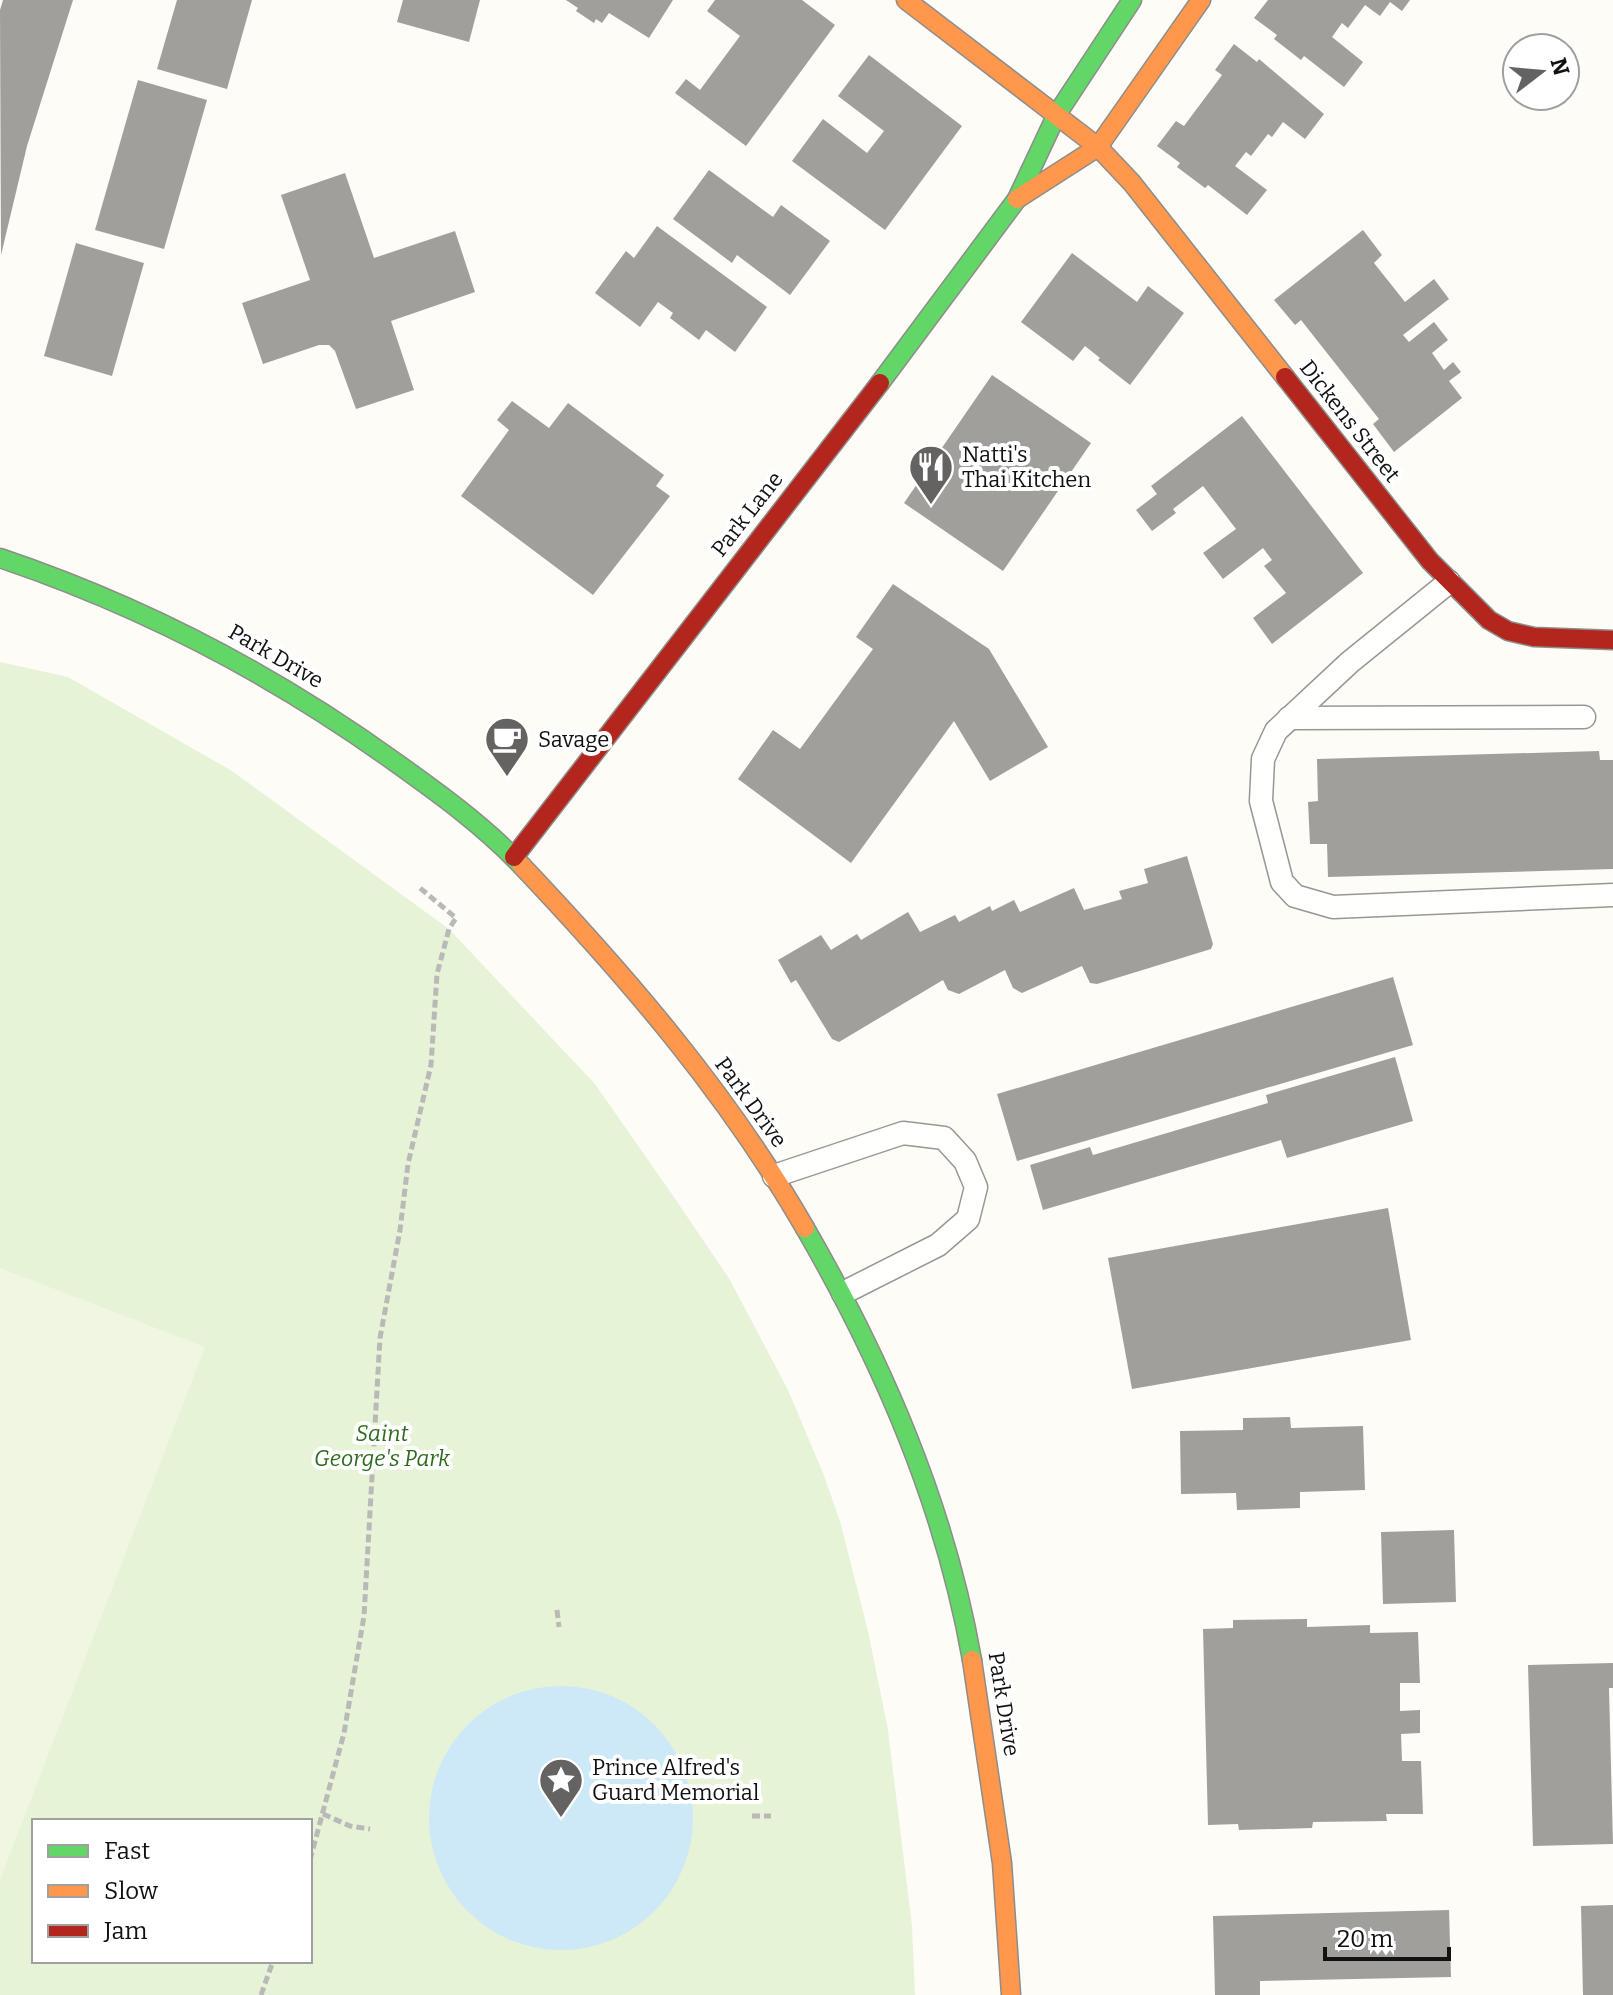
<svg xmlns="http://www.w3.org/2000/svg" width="1613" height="1995" font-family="Bitter,serif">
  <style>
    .green { fill: #e7f3d7; fill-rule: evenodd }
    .pitch { fill: #f0f6e1 }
    .water { fill: #cde8f7 }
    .building { fill: #a19f9c }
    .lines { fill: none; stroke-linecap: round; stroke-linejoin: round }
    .lane-casing { stroke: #979795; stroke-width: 25 }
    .fast-casing { stroke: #8e8d8b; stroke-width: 21 }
    .slow-casing { stroke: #8e8d8b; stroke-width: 21 }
    .jam-casing { stroke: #8e8d8b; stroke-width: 21 }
    .path { stroke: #b9b9b8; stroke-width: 5; stroke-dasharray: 8 4; stroke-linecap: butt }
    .lane { stroke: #fffffe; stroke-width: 22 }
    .fast { stroke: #63d668; stroke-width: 18 }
    .slow { stroke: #ff974d; stroke-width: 18 }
    .jam { stroke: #b3261e; stroke-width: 18 }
    .labels { text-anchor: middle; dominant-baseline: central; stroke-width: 8; stroke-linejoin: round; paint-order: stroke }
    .street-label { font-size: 22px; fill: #111; stroke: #fff }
    .poi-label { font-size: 22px; fill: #111; stroke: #fff; text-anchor: start }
    .park-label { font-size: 22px; font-style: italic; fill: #2f6b1f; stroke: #fff }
  </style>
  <rect width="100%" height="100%" fill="#fdfcf7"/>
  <!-- green -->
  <path class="green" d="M0,662l68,15 164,94 217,158 146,155 81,116 54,80 58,110 35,83 17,48 28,110 20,99 24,196 3,69h-915zM34,1821h276v140h-276z"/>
  <!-- pitch -->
  <path class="pitch" d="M0,1268l205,79 -205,533z"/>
  <!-- water -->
  <circle class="water" cx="561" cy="1818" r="132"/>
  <!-- building -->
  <g class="building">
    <path d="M3,0h70l-46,146 -26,109 -1,-245z"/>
    <path d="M177,0h75l-25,89 -70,-20z"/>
    <path d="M403,0h77l-11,42 -72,-20z"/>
    <path d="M566,0h107l-24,38 -40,-25 -7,10 -6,-4 -2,4 -18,-12 2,-3z"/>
    <path d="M715,0h87l33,25 -89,121 -71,-53 11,-14 14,11 40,-54 -33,-25z"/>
    <path d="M1268,0h142l-8,11 -12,-9 -10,14 -15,-11 -17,23 -6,-5 -10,14 31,25 -19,25 -40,-31 -3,4 -27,-21 3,-4 -23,-17z"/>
    <path d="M1234,44l23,18 2,-3 65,55 -19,25 -22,-17 -11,15 -4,-3 -17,22 -5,-4 -11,14 32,24 -20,25 -39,-30 -3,3 -28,-21 3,-4 -23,-17 19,-25 8,5 38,-51 -7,-5z"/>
    <path d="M869,55l93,71 -77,104 -93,-69 31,-42 44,34 17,-22 -46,-35z"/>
    <path d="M138,80l69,20 -43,149 -69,-19z"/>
    <path d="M709,170l64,47 8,-12 49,36 -40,54 -53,-40 -5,8 -59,-44z"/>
    <path d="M345,173l29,85 81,-27 20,61 -84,29 23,69 -58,19 -21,-58 -6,-6h-10l-56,19 -21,-61 68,-23 -29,-85z"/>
    <path d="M657,226l110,81 -32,45 -29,-22 -7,10 -29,-22 3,-5 -15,-11 -18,25 -45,-34 31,-42 8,7z"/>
    <path d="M1363,230l19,25 -8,8 31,39 29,-23 15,20 -46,36 6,7 25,-20 14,18 -16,13 12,17 9,-8 8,10 -12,9 13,17 -68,54 -21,-28 6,-5 -78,-99 -6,5 -21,-25z"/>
    <path d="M76,243l68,20 -32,113 -68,-20z"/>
    <path d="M1072,253l65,49 11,-16 36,27 -54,72 -32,-25 2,-2 -15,-12 -12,15 -52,-39z"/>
    <path d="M992,375l99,68 -88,128 -99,-68z"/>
    <path d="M512,401l37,27 19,-25 96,72 -8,11 14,10 -77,99 -132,-99 48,-66 -12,-10z"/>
    <path d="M1242,416l121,157 -91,71 -19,-26 33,-25 -22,-27 8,-6 -9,-12 -40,31 -20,-26 33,-24 -33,-43 -30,23 3,4 -24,18 -16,-21 21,-16 -6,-8z"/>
    <path d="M893,584l96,65 59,98 -58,34 -36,-60 -103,142 -113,-84 35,-49 27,19 73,-100 -17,-12z"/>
    <path d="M1599,751l1,9h13v109l-285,8 -1,-33h-17l-2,-42 10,-1 -1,-42z"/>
    <path d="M1187,856l26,88 -2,5 -114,35 -7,-1 -8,-17 -60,27 -9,-5 -8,-18 -46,24 -11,-4 -5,-10 -104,62 -7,-3 -36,-59 -5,3 -13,-23 43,-25 10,15 26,-16 4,6 47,-28 12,20 35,-17 4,7 31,-16 2,5 22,-11 6,12 54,-24 10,22 38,-11 -3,-8 29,-8 -4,-14z"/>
    <path d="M1393,977l20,68 -396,116 -20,-67z"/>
    <path d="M1395,1057l18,64 -126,37 -6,-18 -238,70 -13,-45 60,-18 3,8 175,-52 -2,-8z"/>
    <path d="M1388,1208l23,132 -279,49 -24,-131z"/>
    <path d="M1290,1417l1,11 72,-2 2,64 -65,2v16l-63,2 -1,-17 -55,1 -1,-63 63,-1v-12z"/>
    <path d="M1454,1530l2,72 -73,2 -2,-72z"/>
    <path d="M1307,1619v8l63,-2v8l48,-1 2,51h-20v28l20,-1v23l-19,1 1,27h19l2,53h-37l1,7 -74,1 -1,6 -73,2 -1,-6 -30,1 -5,-196 30,-1v-8z"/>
    <path d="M1613,1663v25h-4l4,156 -80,2 -5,-181z"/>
    <path d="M1613,1905v90h-30l-2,-89z"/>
    <path d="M1449,1910l2,67 -191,4v14h-45l-2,-79z"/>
  </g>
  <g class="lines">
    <!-- lane casing -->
    <g class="lane-casing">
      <g id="lane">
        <path d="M1449,582l-99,80 -74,69 -13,28 -2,42 21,81 13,14 38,11 280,-12"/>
        <path d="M1289,718l295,-1"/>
        <path d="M774,1176l129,-43 41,5 21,23 11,26 -8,32 -30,26 -95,48"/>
      </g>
    </g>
    <!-- fast casing -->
    <g class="fast-casing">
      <g id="fast">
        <path d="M880,383l137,-184 40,-85 75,-114"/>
        <path d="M0,558c142,48 273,116 395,204 45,32 89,64 127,104"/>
        <path d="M805,1228c78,135 140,278 167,432"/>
      </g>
    </g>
    <!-- slow casing -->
    <g class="slow-casing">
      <g id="slow">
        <path d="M906,0l192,147 34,36 153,194"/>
        <path d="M1017,199l81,-52 103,-147"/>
        <path d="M522,866c106,112 206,228 283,362"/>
        <path d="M972,1660l30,203 9,132"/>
      </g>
    </g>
    <!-- jam casing -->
    <g class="jam-casing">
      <g id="jam">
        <path d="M1285,377l145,184 59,59 19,11 26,6 79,3"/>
        <path d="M514,857l366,-474"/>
      </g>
    </g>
    <!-- path -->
    <g class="path">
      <path d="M557,1610l2,17"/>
      <path d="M323,1814l27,12 20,3"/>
      <path d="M752,1816h19"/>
      <path d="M310,1860l34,-127 20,-117 16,-278 20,-108 8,-66 23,-99 6,-91 12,-45 7,-11 -36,-30"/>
      <path d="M261,1995l12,-34"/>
    </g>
    <!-- lane -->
    <use href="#lane" class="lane"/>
    <!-- fast -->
    <use href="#fast" class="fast"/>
    <!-- slow -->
    <use href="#slow" class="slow"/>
    <!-- jam -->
    <use href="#jam" class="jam"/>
  </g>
  <!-- icons -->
  <defs>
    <g id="restaurant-pin" transform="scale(2.3)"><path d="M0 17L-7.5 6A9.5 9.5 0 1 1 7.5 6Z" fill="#646362" stroke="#fff"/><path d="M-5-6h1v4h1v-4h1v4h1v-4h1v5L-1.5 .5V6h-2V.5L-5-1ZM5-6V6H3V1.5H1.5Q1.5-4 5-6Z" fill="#fff"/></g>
    <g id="cafe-pin" transform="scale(2.3)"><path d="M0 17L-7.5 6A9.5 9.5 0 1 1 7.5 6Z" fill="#646362" stroke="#fff"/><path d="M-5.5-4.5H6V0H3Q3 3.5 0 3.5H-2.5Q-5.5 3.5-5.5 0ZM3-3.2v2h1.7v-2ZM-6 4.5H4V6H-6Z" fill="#fff"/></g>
    <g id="sight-pin" transform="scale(2.3)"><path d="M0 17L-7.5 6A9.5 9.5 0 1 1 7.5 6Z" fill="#646362" stroke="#fff"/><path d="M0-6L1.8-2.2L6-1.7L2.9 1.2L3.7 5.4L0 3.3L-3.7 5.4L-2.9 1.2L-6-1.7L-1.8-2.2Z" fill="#fff"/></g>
  </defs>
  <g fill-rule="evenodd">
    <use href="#restaurant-pin" x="931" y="467"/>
    <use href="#cafe-pin" x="507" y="739"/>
    <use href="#sight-pin" x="561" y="1780"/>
  </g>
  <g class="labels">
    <!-- street labels -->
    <g class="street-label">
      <text transform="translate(1350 421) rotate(52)">Dickens Street</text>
      <text transform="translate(747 514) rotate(-52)">Park Lane</text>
      <text transform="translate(276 656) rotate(30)">Park Drive</text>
      <text transform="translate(751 1102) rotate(54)">Park Drive</text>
      <text transform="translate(1004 1704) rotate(81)">Park Drive</text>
    </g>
    <!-- poi labels -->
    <g class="poi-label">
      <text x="962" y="454">Natti's<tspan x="962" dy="25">Thai Kitchen</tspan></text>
      <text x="538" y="739">Savage</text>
      <text x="592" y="1767">Prince Alfred's<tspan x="592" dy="25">Guard Memorial</tspan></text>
    </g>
    <!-- park labels -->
    <g class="park-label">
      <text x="382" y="1433">Saint<tspan x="382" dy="25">George's Park</tspan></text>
    </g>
  </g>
  <!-- legend -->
  <rect x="32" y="1819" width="280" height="144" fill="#ffffff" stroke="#a0a0a0" stroke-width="2"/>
  <rect x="48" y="1845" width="40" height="12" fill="#63d668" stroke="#a0a0a0" stroke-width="2"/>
  <text x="104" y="1859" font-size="24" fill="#111111">Fast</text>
  <rect x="48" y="1885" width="40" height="12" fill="#ff974d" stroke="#a0a0a0" stroke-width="2"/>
  <text x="104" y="1899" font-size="24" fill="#111111">Slow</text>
  <rect x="48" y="1925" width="40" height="12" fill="#b3261e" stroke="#a0a0a0" stroke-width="2"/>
  <text x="104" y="1939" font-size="24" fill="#111111">Jam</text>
  <!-- north arrow -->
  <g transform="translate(1541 72) rotate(74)"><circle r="38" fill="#ffffff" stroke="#a0a0a0" stroke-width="2"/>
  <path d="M0-6L14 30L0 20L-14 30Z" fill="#646362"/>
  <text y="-12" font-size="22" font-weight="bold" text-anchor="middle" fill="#111111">N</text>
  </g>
  <!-- scale -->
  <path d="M1325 1947v12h124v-12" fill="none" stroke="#111111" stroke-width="4"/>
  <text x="1337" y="1947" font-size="24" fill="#111111" stroke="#ffffff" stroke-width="6" paint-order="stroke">20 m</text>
</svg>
